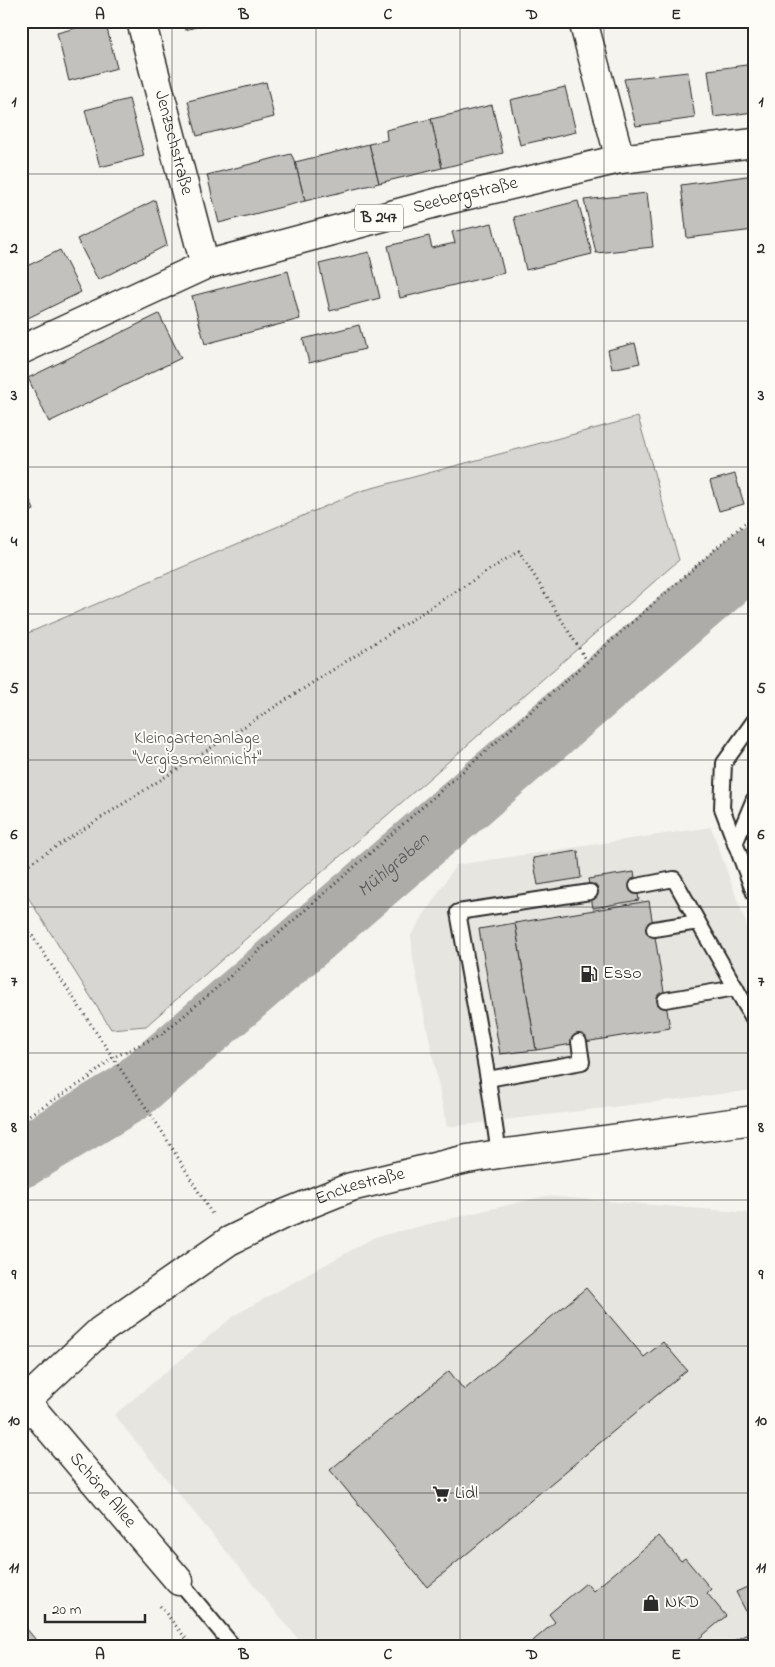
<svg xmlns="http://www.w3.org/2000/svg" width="775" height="1667" font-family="'Indie Flower',sans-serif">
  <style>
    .built { fill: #e6e5e0 }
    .green { fill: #d7d6d2; stroke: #81807e }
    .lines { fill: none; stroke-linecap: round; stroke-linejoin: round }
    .river { stroke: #adaca9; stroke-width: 60 }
    .building { fill: #c2c1be; stroke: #2b2b2b }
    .service-casing { stroke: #2b2b2b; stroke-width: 18 }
    .minor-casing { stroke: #2b2b2b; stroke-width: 31 }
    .secondary-casing { stroke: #2b2b2b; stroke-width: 31 }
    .primary-casing { stroke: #2b2b2b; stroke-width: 31 }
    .path { stroke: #2b2b2b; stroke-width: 3; stroke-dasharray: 1 4; stroke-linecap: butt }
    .service { stroke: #fdfcf7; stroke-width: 14 }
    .minor { stroke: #fdfcf7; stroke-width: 28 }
    .secondary { stroke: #fdfcf7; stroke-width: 28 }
    .primary { stroke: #fdfcf7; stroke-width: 28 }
    .grid { fill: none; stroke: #2b2b2b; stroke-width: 1; stroke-opacity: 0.55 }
    .labels { text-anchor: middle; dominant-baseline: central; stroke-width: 4; stroke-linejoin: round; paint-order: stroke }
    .shield { fill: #fdfcf7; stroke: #6a6a68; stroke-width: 1 }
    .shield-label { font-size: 16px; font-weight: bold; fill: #2b2b2b }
    .street-label { font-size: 18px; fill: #2b2b2b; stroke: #fdfcf7 }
    .park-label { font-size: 18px; fill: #565655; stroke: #fdfcf7 }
    .poi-label { font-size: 18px; fill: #2b2b2b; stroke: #fdfcf7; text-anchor: start }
    .water-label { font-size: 19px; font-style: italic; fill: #585857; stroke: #fdfcf7 }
    .neatline { fill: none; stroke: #2b2b2b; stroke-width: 2 }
    .grid-label { font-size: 16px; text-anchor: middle; font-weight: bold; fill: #2b2b2b }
  </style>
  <rect width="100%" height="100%" fill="#f5f4ef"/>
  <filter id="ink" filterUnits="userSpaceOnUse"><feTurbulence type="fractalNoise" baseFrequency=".02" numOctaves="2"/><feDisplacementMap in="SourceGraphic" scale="10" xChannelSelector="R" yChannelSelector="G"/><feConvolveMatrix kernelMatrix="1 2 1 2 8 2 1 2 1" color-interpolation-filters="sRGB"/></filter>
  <g filter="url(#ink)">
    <!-- built -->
    <g class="built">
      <path d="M711,827l43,119v144l-307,37 -34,-168 -2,-24 45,-70z"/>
      <path d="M545,1196l206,17 3,10v423h-450l-190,-231 121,-100 140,-78z"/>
    </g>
    <!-- green -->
    <path class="green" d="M638,417l41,143 -533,466 -35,3 -90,-143v-250l340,-145z"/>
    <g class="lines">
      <!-- river -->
      <path class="river" id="s1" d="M21,1158l108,-65 625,-538"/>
    </g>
    <!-- building -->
    <g class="building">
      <path d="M102,21h3l12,47 -48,13 -12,-48z"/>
      <path d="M182,21h35l-32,9z"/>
      <path d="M754,64v48l-40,5 -6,-47z"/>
      <path d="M688,72l7,46 -59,8 -12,-47z"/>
      <path d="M266,82l8,35 -77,19 -9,-35z"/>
      <path d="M565,87l11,45 -56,13 -10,-45z"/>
      <path d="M129,99l15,57 -44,11 -15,-57z"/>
      <path d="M492,105l11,48 -61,15 -11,-49z"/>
      <path d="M431,119l11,49 -63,15 -10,-39 18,-4 -1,-10z"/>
      <path d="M369,144l10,39 -74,18 -10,-39z"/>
      <path d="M291,154l4,8 10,39 -86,22 -12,-48z"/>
      <path d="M754,175v55l-67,8 -6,-53z"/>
      <path d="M647,193l6,54 -57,6 -12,-53z"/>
      <path d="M155,200l12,45 -69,35 -21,-41z"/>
      <path d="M578,201l14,53 -66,16 -12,-53z"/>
      <path d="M492,223l12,50 -104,25 -12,-52 41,-10 3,12 23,-5 -3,-11z"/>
      <path d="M60,250l21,42 -55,27 -5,-9v-41z"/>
      <path d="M369,252l11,46 -50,13 -11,-47z"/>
      <path d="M288,271l12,48 -95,25 -13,-48z"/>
      <path d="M159,314l22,44 -132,64 -21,-44z"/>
      <path d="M359,325l6,24 -56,14 -6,-24z"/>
      <path d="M635,343l5,20 -28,6 -4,-19z"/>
      <path d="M735,474l9,30 -25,7 -9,-30z"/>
      <path d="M25,488l9,22 -13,6v-27z"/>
      <path d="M578,851l3,27 -43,7 -5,-27z"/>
      <path d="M634,872l5,28 -46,8 -5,-29z"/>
      <path d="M649,901l21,127 -134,22 -21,-127z"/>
      <path d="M515,923l21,127 -36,4 -21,-125z"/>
      <path d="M586,1288l58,69 19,-15 24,28 -260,217 -97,-117 119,-99 15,19z"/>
      <path d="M659,1536l22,25 4,-3 26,31 -4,4 19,23 -36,30h-163l28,-24 -6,-8 37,-31 7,8z"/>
      <path d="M754,1584v43l-18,-35z"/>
      <path d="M21,1622l20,24h-20z"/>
      <path d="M754,1631v15h-21l-2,-4z"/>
    </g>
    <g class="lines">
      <!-- service casing -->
      <g class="service-casing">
        <g id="service">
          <path d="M754,721l-30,42 -2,45 32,85"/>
          <path d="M735,844l19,-45"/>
          <path d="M637,886l37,-7 24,43"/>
          <path d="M654,929l44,-7 56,98"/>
          <path d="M665,1000l71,-12"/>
          <path d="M488,1079l94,-17 -3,-20"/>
          <path d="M499,1154l-11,-75 -30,-167 132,-20"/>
          <path d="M179,1581l54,65"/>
        </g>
      </g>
      <!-- minor casing -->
      <g class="minor-casing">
        <g id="minor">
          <path id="s2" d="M141,21l64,244"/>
          <path d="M583,21l37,138"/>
          <path id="s3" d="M25,1400l154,181"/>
        </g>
      </g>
      <!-- secondary casing -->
      <g class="secondary-casing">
        <g id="secondary">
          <path id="s4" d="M21,1405l79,-74 129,-90 55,-27 67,-27 116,-28 32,-5 255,-34"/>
        </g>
      </g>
      <!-- primary casing -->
      <g class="primary-casing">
        <g id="primary">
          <path id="s5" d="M21,350l184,-85 238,-64 177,-42 134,-16"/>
        </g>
      </g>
      <!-- path -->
      <g class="path">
        <path d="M21,869l498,-318 68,110"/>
        <path d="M21,919l142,214 49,81"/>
        <path d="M21,1120l68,-42 23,-20 50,-24 57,-48 535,-471"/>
        <path d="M160,1606l32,40"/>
      </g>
      <!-- service -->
      <use href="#service" class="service"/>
      <!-- minor -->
      <use href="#minor" class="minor"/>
      <!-- secondary -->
      <use href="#secondary" class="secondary"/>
      <!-- primary -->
      <use href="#primary" class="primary"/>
    </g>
  </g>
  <!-- grid -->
  <path class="grid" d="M172,21v1625M316,21v1625M460,21v1625M604,21v1625M21,174h733M21,321h733M21,467h733M21,614h733M21,760h733M21,907h733M21,1053h733M21,1200h733M21,1346h733M21,1493h733"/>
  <!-- icons -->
  <defs>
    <g id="fuel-bare" transform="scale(1.35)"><path d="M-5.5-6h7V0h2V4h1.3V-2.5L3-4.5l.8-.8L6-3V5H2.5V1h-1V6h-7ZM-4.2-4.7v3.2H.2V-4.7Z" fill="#2b2b2b" stroke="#fdfcf7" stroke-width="2.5" paint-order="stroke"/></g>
    <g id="supermarket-bare" transform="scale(1.35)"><path d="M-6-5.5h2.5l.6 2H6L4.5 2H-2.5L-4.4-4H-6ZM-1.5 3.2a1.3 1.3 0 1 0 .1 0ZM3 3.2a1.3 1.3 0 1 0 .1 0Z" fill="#2b2b2b" stroke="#fdfcf7" stroke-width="2.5" paint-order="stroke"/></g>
    <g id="shop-bare" transform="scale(1.35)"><path d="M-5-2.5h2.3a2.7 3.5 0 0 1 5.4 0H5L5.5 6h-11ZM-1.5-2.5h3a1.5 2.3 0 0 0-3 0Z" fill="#2b2b2b" stroke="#fdfcf7" stroke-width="2.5" paint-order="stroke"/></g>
  </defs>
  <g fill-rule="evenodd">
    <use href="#fuel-bare" x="589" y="974"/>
    <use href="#supermarket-bare" x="441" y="1494"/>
    <use href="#shop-bare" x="651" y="1603"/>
  </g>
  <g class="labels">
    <!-- shield labels -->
    <rect class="shield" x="355" y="204.5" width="48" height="27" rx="4"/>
    <g class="shield-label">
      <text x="379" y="218">B 247</text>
    </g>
    <!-- street labels -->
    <g class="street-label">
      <text stroke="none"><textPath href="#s2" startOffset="126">Jenzschstraße</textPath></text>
      <text stroke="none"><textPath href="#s5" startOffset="472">Seebergstraße</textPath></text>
      <text stroke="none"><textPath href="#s4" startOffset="408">Enckestraße</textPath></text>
      <text stroke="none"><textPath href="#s3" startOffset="119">Schöne Allee</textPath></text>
    </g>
    <!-- park labels -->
    <g class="park-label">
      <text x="197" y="739">Kleingartenanlage<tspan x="197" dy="21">"Vergissmeinnicht"</tspan></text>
    </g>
    <!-- poi labels -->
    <g class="poi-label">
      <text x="603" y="974">Esso</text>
      <text x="455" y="1494">Lidl</text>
      <text x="665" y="1603">NKD</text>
    </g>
    <!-- water labels -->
    <g class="water-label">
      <text stroke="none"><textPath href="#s1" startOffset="475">Mühlgraben</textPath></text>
    </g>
  </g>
  <!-- margin -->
  <rect width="775" height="1667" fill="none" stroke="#fdfcf7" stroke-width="55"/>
  <!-- scale -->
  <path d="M45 1614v8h100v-8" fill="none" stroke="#2b2b2b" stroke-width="2.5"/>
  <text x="52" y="1614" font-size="15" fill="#2b2b2b" stroke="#fdfcf7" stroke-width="4" paint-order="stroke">20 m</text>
  <rect x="28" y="28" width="720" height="1612" class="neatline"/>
  <g class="grid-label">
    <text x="100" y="19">A</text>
    <text x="244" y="19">B</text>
    <text x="388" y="19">C</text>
    <text x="532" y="19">D</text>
    <text x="676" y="19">E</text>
    <text x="14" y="106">1</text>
    <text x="761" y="106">1</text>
    <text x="14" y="253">2</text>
    <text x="761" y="253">2</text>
    <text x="14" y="400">3</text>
    <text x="761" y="400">3</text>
    <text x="14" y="546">4</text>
    <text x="761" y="546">4</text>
    <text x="14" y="693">5</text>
    <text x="761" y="693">5</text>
    <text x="14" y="839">6</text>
    <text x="761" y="839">6</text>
    <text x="14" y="986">7</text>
    <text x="761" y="986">7</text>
    <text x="14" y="1132">8</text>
    <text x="761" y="1132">8</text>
    <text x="14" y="1279">9</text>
    <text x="761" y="1279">9</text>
    <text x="14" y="1425">10</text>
    <text x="761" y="1425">10</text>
    <text x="14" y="1572">11</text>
    <text x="761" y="1572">11</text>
    <text x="100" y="1659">A</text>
    <text x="244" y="1659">B</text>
    <text x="388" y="1659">C</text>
    <text x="532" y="1659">D</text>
    <text x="676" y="1659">E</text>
  </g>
</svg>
